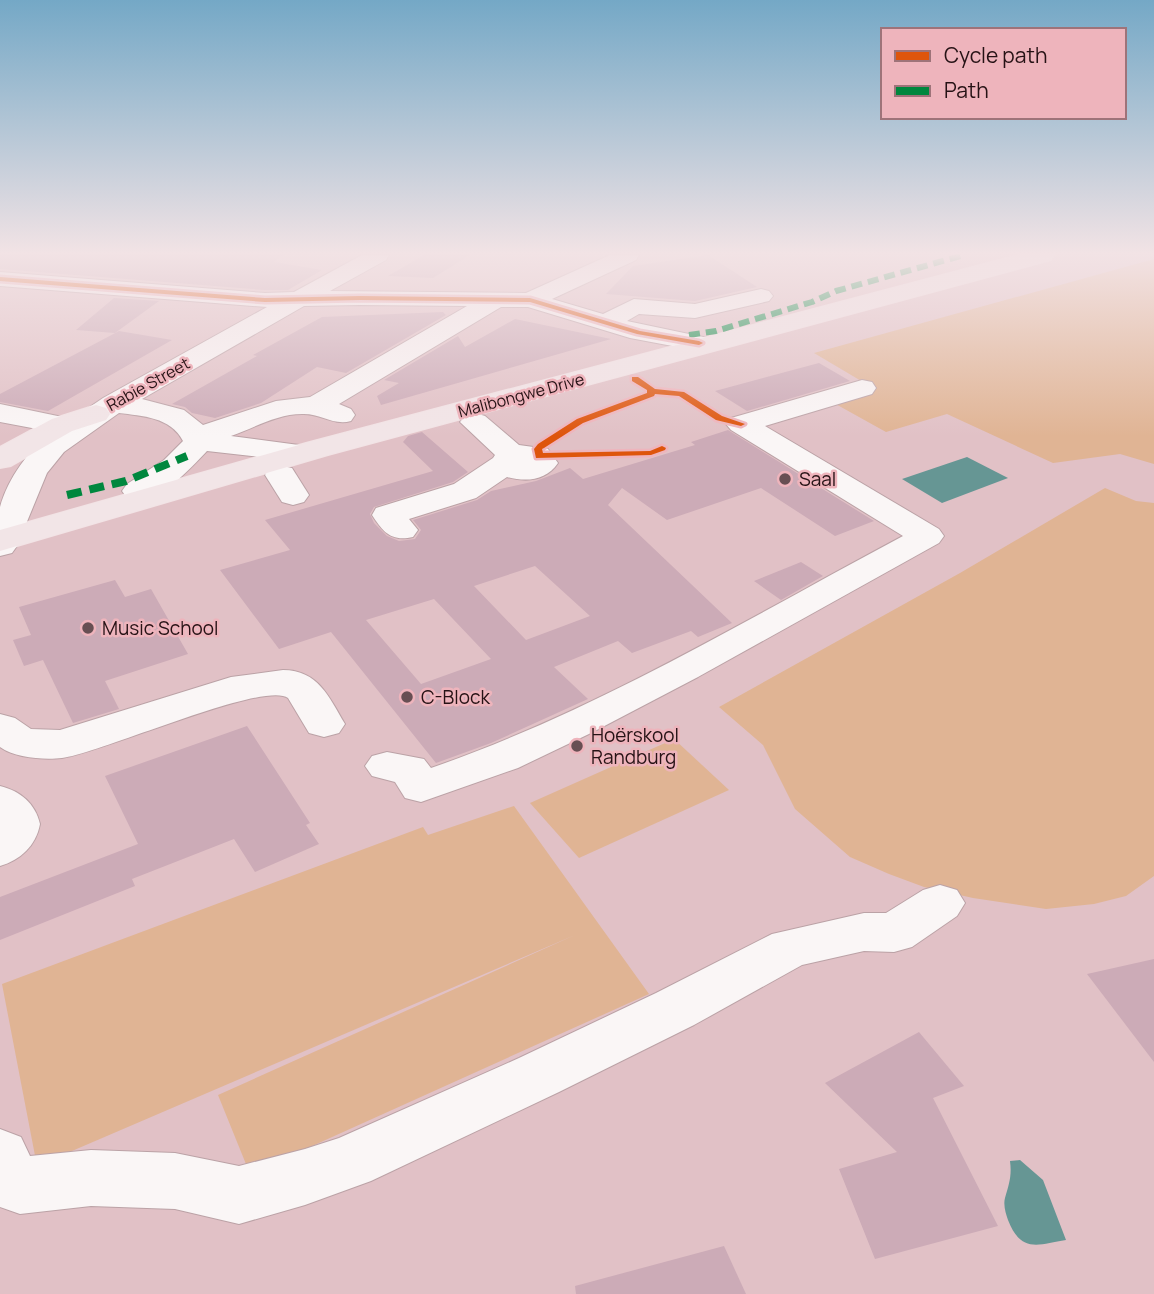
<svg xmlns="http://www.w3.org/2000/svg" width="1154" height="1294" font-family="Manrope,sans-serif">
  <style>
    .green { fill: #e0b494 }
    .water { fill: #669694 }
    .building { fill: #ccabb7; fill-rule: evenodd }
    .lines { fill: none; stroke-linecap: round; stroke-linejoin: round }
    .minor-casing { stroke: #bba2a6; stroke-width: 2 }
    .major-casing { stroke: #f2e3e5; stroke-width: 2 }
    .minor { fill: #faf6f6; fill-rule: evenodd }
    .major { fill: #f2e5e7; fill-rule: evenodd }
    .quiet-far1 { stroke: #00873e; stroke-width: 6; stroke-dasharray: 11 6; stroke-linecap: butt }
    .quiet { stroke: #00873e; stroke-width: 8; stroke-dasharray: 15 8; stroke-linecap: butt }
    .cycleway-casing { stroke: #eeb4bc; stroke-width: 5 }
    .cycleway { fill: #de550c; fill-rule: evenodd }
    .poi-dot { fill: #674f53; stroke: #eeb4bc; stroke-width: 2.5 }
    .labels { text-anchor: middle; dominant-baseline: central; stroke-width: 5; stroke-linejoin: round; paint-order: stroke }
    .far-street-label { font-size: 16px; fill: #261215; stroke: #eeb4bc }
    .poi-label { font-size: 19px; fill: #261215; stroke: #eeb4bc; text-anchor: start }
  </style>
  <rect width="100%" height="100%" fill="#e1c1c6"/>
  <!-- green -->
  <g class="green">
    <path d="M1154,259v205l-34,-10 -67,9 -106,-49 -61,18 -54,-30 41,-14 -59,-35z"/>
    <path d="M1105,488l31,13 18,2v373l-28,20 -32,8 -48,5 -73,-11 -49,-11 -35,-13 -39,-17 -55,-48 -32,-64 -44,-38 241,-134z"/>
    <path d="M674,739l55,51 -150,68 -49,-55z"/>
    <path d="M514,806l135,188 -399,180 -32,-79 357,-160 -538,231 -35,-182 421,-157 5,8z"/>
  </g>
  <!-- water -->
  <g class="water">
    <path d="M967,457l41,21 -66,25 -40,-24z"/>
    <path d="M1020,1160l23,20 23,60c-29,5 -45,13 -58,-20 -2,-6 -5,-15 -3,-22 4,-14 7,-22 5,-37z"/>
  </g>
  <!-- building -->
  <g class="building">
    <path d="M0,255h283l-9,7 48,8 -34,20h-23l-265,-21z"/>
    <path d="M424,255h46l-37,23 -45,-2z"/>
    <path d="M708,255l49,32 -62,14 -89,-7 27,-28z"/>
    <path d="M114,298l45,3 -44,32 -39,-3z"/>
    <path d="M443,312l3,3 -100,58 -29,-6 -56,36 -46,15 -23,-5 -7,-6 -13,-3 85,-48 -4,-1 69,-38z"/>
    <path d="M515,319l96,20 -230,66 -4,-9 22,-13 -15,-3 74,-44 7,11z"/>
    <path d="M119,331l53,9 -124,71 -48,-9v-8z"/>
    <path d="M819,363l31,18 -103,30 -32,-20z"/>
    <path d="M728,430l146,91 -39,15 -74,-48 -94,32 -45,-32 -14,17 124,118 -34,14 -7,-6 -59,22 -14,-12 -64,26 34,32 -97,44 -55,20 -105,-131 -52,17 -59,-79 70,-20 -25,-30 168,-49 -30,-29 5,-6 14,-4 46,40 -15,10 -79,25 -4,7 4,9 13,13 12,5 16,-2 6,-9 -8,-10 64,-20 14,-9 45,-10 34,-13 13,11 112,-34 -4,-3zM535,566l55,50 -64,24 -52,-54zM434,599l57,60 -70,25 -55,-64z"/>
    <path d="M801,562l22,14 -42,24 -27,-19z"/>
    <path d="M115,580l10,17 26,-8 37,65 -83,27 14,28 -46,14 -30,-63 -19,6 -11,-26 18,-5 -12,-28z"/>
    <path d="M247,726l63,97 -4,2 13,19 -64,28 -21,-33 -102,40 3,7 -135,54v-43l138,-53 -33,-68z"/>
    <path d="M1154,959v103l-67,-88z"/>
    <path d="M919,1032l45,54 -31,12 65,128 -123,33 -36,-90 58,-17 -72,-69z"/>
    <path d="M724,1246l22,48h-170l-1,-8z"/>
  </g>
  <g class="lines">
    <!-- minor casing -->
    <g class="minor-casing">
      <g id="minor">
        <path d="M362,255h27l-3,5 -56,31 196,2 84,-38h29l-3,5 -84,39 51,15 31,-15 61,5 66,-15 8,2 4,5 -4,5 -74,17 -56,-4 -12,7 81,17 4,5 -4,5 -9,3 -69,-13 -102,-31h-27l-162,97 12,5 4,6 -4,6c-18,5 -31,-8 -49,-7 -25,0 -48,14 -71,22l68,9 4,6 -4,6 -11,3 -81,-9c-20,21 -49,54 -80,47l-5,-7 5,-7 37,-24 19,-19c-12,-24 -41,-25 -64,-28l-55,39 -17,21 -30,73 -5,7 -12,3c0,-15 0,-34 0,-49 8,-29 29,-58 53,-75l-53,-10v-18l72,15 31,-21 164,-91 -267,-21v-14l265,21 29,-1zM360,305l107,1 -157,91 -34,4 -73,24 -19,-15 -42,-11 162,-93z"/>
        <path d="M862,380l10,2 4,6 -4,6 -107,32 174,103 5,7 -5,7 -241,134 -107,56 -73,35 -97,34 -16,-4 -10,-16 -23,-6 -7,-10 7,-10 15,-4 37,7 7,9c165,-57 318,-150 472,-232l-172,-106 -5,-6 5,-6z"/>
        <path d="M475,413l10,3 34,29 29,4 10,14c-12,18 -32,19 -51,14l-31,21 -67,21 9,11 -5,7c-22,5 -30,-5 -41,-22l4,-7 78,-24 39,-26 2,-3 -35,-33 5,-6z"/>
        <path d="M281,466l11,2 17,27 -5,7 -11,3 -11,-3 -17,-27 5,-7z"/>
        <path d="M283,670c35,0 46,27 62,54l-6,9 -15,4 -15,-4 -21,-35c-23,-18 -187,55 -226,60 -18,2 -47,0 -62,-11v-33l15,4 16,11 29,1 171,-53z"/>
        <path d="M0,786c20,5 35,17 40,38 -4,22 -20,36 -40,42z"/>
        <path d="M940,885l17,5 8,13 -8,13 -45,31 -18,5 -30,-1 -62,14 -108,60 -135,67 -188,89 -66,24 -66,19 -64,-15 -84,-3 -71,8 -20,-7v-78l21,8 9,19 61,-6 84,3 64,13 66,-17 34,-11 180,-80 137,-65 116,-59 92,-21h22l37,-23z"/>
      </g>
    </g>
    <!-- major casing -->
    <g class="major-casing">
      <g id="major">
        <path d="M1018,255h36l-3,5 -723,195 -328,96v-21l306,-87z"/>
        <path d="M96,405l10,3 4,6 -4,6 -34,11 -61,35 -11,2v-21l52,-28z"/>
      </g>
    </g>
    <!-- minor -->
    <use href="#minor" class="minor"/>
    <!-- major -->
    <use href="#major" class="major"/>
    <!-- quiet-far1 -->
    <path class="quiet-far1" d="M689,335l27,-4 96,-29 24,-11 128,-36"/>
    <!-- quiet -->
    <path class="quiet" d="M67,495l59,-14 61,-25"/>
    <!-- cycleway casing -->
    <g class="cycleway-casing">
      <g id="cycleway">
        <path d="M0,277l265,21 95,-2 170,2 110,33 59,10 4,2 -4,2 -62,-11 -107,-32 -170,-2 -95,2 -265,-21z"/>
        <path d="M632,377h6l17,12 29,3 38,24 23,8 -4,2 -25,-6 -37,-24 -24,-2 -1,2 -71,27 -39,25 -2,1 1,4 107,-2 12,-5 4,2 -1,2 -14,5 -115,3 -2,-9 4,-5 39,-25 70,-26v-3l-15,-9z"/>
      </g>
    </g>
    <!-- cycleway -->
    <use href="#cycleway" class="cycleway"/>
  </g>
  <!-- sky -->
  <linearGradient id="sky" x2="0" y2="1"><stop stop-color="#74a8c6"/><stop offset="0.58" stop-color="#f2e3e5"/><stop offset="1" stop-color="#f2e3e5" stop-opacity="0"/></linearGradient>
  <rect width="1154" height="436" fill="url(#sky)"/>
  <!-- markers -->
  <g class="poi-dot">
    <circle cx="785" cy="479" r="7"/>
    <circle cx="88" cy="628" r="7"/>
    <circle cx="407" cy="697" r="7"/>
    <circle cx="577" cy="746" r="7"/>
  </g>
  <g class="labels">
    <!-- far-street labels -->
    <g class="far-street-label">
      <text transform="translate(148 384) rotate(-29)">Rabie Street</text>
      <text transform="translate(521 395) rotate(-15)">Malibongwe Drive</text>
    </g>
    <!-- poi labels -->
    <g class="poi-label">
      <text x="799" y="479">Saal</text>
      <text x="102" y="628">Music School</text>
      <text x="421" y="697">C-Block</text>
      <text x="591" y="735">Hoërskool<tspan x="591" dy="22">Randburg</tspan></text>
    </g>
  </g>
  <!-- legend -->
  <rect x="881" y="28" width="245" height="91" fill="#eeb4bc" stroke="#9e7379" stroke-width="2"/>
  <rect x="895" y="51" width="35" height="10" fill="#de550c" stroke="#9e7379" stroke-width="2"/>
  <text x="944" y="63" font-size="21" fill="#261215">Cycle path</text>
  <rect x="895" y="86" width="35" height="10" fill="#00873e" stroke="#9e7379" stroke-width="2"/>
  <text x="944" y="98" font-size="21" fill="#261215">Path</text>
</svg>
